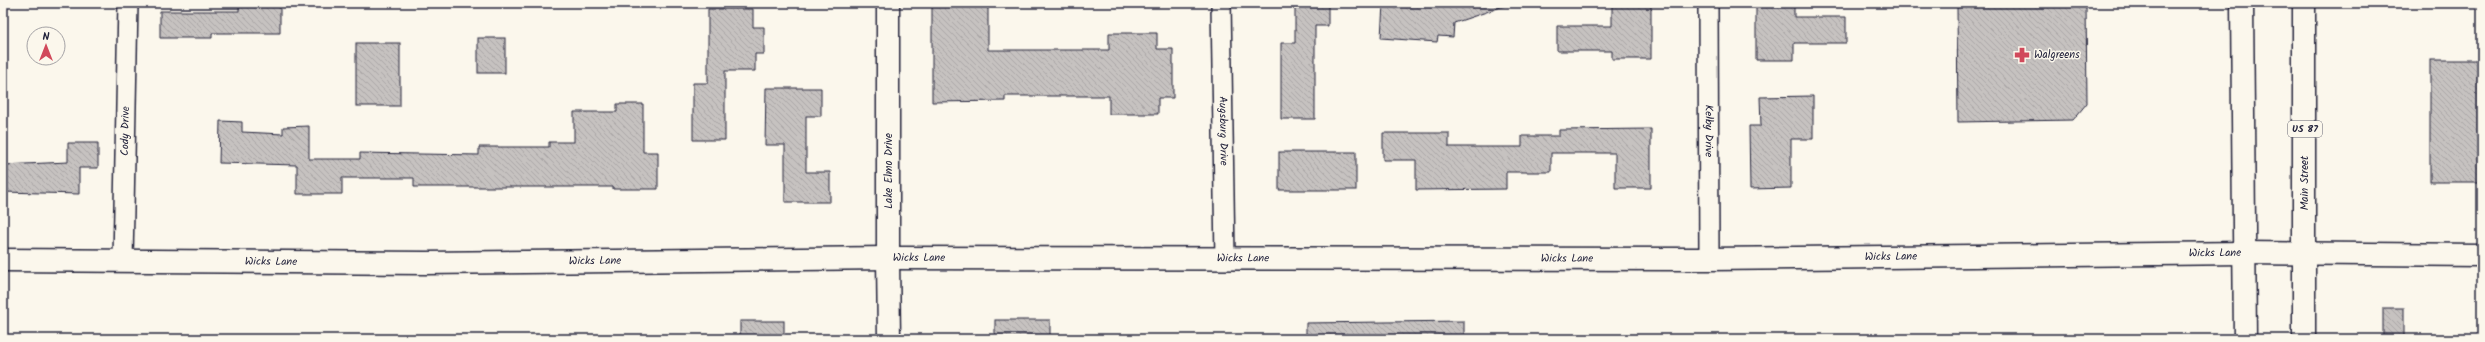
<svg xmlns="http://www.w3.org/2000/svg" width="2485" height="342" font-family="Kalam,sans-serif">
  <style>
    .building { fill: url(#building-back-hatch); stroke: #22223b }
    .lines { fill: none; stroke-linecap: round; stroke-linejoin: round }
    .minor-casing { stroke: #22223b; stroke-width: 22 }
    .tertiary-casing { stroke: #22223b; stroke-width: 25 }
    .secondary-casing { stroke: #22223b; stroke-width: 25 }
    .primary-casing { stroke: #22223b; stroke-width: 25 }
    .minor { stroke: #fbf7ec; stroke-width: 19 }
    .tertiary { stroke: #fbf7ec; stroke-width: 22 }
    .secondary { stroke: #fbf7ec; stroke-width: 22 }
    .primary { stroke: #fbf7ec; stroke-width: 22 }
    .labels { text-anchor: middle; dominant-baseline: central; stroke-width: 3; stroke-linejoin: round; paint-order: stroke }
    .shield { fill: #fbf7ec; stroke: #636270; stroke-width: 1 }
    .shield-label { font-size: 10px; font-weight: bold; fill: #22223b }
    .poi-label { font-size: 11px; fill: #22223b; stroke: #fbf7ec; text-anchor: start }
    .street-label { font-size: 11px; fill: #22223b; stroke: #fbf7ec }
  </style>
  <defs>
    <pattern id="building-back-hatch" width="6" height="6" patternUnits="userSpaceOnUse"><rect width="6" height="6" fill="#c6c2c0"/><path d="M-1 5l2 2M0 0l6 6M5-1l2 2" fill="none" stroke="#aaa6a6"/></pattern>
  </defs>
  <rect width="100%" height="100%" fill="#fbf7ec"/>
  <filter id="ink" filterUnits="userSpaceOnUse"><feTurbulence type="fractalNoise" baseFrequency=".025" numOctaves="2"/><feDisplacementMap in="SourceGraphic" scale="8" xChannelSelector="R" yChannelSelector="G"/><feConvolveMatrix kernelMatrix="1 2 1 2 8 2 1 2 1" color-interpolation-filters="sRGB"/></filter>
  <g filter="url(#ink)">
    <!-- building -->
    <g class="building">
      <path d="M239,3h41v30h-68v5h-52v-27h79z"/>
      <path d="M1295,3h33v23h-13v93h-34v-76h14z"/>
      <path d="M1383,3h120l1,3 -50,17 -1,14 -15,-1 -1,6 -56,-4z"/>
      <path d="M1612,3h39v56h-39v-8h-55v-25h55z"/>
      <path d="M1756,3h38v14h52v26h-52v17h-38z"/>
      <path d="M988,4v46h121v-17h48v16h16v49h-15v16h-49v-18h-104v5l-73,1v-97z"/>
      <path d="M2086,4l1,99 -14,17 -115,2 -1,-116z"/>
      <path d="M708,9h45v18h11v27h-9v17h-30v69h-32v-57h15z"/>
      <rect x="478" y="38" width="27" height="35"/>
      <rect x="356" y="43" width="44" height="63"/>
      <rect x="2430" y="60" width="52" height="122"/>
      <path d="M766,88h55v28h-15v56h24v30h-45v-57h-20z"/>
      <path d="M1813,96v43h-22v49l-41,1 -1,-63h12l-1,-29z"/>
      <path d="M617,104h26v48h15v37h-45v-2h-199v-9h-72v16h-45v-29l-78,-2 1,-42 22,1v10l41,2v-7l26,-1v33h51v-6l119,2v-8h70v-5h25v-30h43z"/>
      <path d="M1651,129v59h-36v-35h-64v19h-45v17l-90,1v-30h-33v-27h66v14h73v-11h37v-6z"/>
      <path d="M68,143h30v25h-19v26l-76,-2v-27l65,-3z"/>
      <rect x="1279" y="152" width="77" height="38"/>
      <rect x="2383" y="308" width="21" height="31"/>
      <rect x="995" y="320" width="55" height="19"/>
      <rect x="740" y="321" width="44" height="18"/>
      <path d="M1464,321v18h-158v-16z"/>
    </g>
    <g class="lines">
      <!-- minor casing -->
      <g class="minor-casing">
        <g id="minor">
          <path id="s1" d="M1221,3l4,256"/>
          <path id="s2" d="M1708,3l1,256"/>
          <path id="s3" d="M123,260l5,-257"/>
        </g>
      </g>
      <!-- tertiary casing -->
      <g class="tertiary-casing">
        <path id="tertiary" d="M888,3v255"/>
      </g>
      <!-- secondary casing -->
      <g class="secondary-casing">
        <g id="secondary">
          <path d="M888,258l1,81"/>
          <path id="s4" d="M3,260l423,3 462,-5 821,1 535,-6 238,2"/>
        </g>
      </g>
      <!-- primary casing -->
      <g class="primary-casing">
        <g id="primary">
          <path d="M2242,3l3,336"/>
          <path d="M2304,3v336"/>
        </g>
      </g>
      <!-- minor -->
      <use href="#minor" class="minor"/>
      <!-- tertiary -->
      <use href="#tertiary" class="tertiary"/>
      <!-- secondary -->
      <use href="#secondary" class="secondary"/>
      <!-- primary -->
      <use href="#primary" class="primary"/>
    </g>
  </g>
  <!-- icons -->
  <defs>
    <g id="pharmacy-bare" transform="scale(1.2)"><path d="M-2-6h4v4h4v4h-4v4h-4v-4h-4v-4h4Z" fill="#d1495b" stroke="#fbf7ec" stroke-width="2.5" paint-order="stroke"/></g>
  </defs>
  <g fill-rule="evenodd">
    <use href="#pharmacy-bare" x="2022" y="55"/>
  </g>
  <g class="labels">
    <!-- shield labels -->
    <rect class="shield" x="2288" y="121" width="34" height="16" rx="3"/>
    <g class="shield-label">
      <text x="2305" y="129">US 87</text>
    </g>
    <!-- poi labels -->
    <g class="poi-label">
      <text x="2034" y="55">Walgreens</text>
    </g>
    <!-- street labels -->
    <g class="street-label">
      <text stroke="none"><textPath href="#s3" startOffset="129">Cody Drive</textPath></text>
      <text stroke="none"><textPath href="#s1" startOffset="128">Augsburg Drive</textPath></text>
      <text stroke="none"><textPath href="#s2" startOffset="128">Kelby Drive</textPath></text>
      <text transform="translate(889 171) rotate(-90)">Lake Elmo Drive</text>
      <text transform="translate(2305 183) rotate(-90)">Main Street</text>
      <text stroke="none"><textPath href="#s4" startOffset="2212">Wicks Lane</textPath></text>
      <text stroke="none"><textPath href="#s4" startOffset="1888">Wicks Lane</textPath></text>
      <text stroke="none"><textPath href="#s4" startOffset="916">Wicks Lane</textPath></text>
      <text stroke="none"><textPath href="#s4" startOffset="1240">Wicks Lane</textPath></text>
      <text stroke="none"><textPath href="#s4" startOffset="1564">Wicks Lane</textPath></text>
      <text stroke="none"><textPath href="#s4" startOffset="268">Wicks Lane</textPath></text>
      <text stroke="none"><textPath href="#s4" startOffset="592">Wicks Lane</textPath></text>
    </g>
  </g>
  <!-- margin -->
  <rect width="2485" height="342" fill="none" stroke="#fbf7ec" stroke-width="16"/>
  <rect x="8" y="8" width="2469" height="326" fill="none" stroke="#22223b" stroke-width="1.5" filter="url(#ink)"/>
  <!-- north arrow -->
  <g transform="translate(46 46)"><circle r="19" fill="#fbf7ec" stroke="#a4a2a5"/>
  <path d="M0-3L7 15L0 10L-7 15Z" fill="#d1495b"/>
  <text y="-6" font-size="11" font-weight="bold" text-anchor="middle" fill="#22223b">N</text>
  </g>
</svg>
